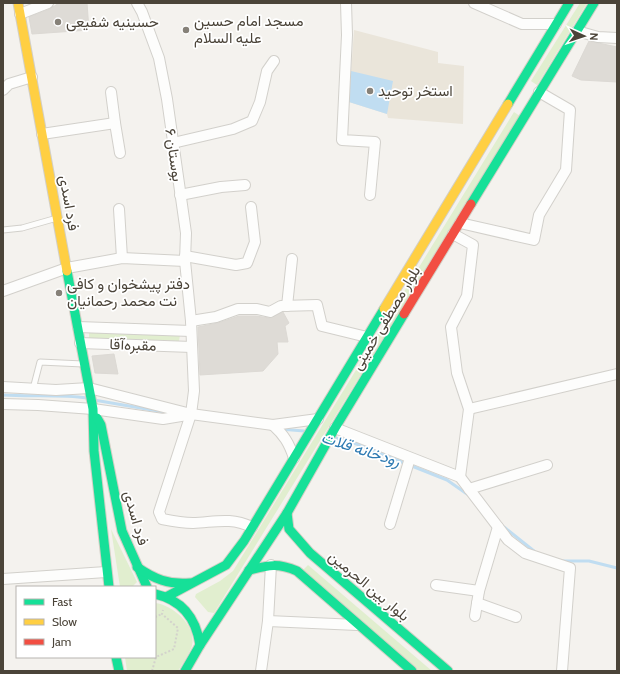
<svg xmlns="http://www.w3.org/2000/svg" width="620" height="674" font-family="Cabin,Vazirmatn,sans-serif">
  <style>
    .education { fill: #eae5da }
    .green { fill: #e1eecf }
    .water { fill: #c0ddf1 }
    .lines { fill: none; stroke-linecap: round; stroke-linejoin: round }
    .stream { stroke: #c0ddf1; stroke-width: 3 }
    .building { fill: #dedbd6; stroke: #dcd9d4 }
    .lane-casing { stroke: #d2d0cb; stroke-width: 7 }
    .street-casing { stroke: #d2d0cb; stroke-width: 12 }
    .fast-casing { stroke: #d3cfc5; stroke-width: 11 }
    .slow-casing { stroke: #d3cfc5; stroke-width: 11 }
    .jam-casing { stroke: #d3cfc5; stroke-width: 11 }
    .path { stroke: #d3d2cc; stroke-width: 2; stroke-dasharray: 2 2; stroke-linecap: butt }
    .lane { stroke: #fdfdfc; stroke-width: 5 }
    .street { stroke: #fdfdfc; stroke-width: 10 }
    .fast { stroke: #16e098; stroke-width: 9 }
    .slow { stroke: #ffcf43; stroke-width: 9 }
    .jam { stroke: #f24e42; stroke-width: 9 }
    .poi-dot { fill: #868178; stroke: #fff; stroke-width: 1.5 }
    .labels { text-anchor: middle; dominant-baseline: central; stroke-width: 3.5; stroke-linejoin: round; paint-order: stroke }
    .poi-label { font-size: 15px; fill: #4b4439; stroke: #fff; text-anchor: start }
    .street-label { font-size: 15px; fill: #4b4439; stroke: #fff }
    .water-label { font-size: 16px; font-style: italic; fill: #2e7ab2; stroke: #fff }
  </style>
  <rect width="100%" height="100%" fill="#f4f2ee"/>
  <!-- education -->
  <path class="education" d="M354,30l84,22v11l26,3 -1,58 -75,-6 -1,-4 -38,-12z"/>
  <!-- green -->
  <g class="green">
    <path d="M580,3h7l-50,82 -6,-4z"/>
    <path d="M514,112l6,4 -306,497 -6,-1 -13,-15 1,-3 24,-13 13,-10z"/>
    <path d="M89,331l91,4 -1,6 -90,-3z"/>
    <path d="M111,529l26,53 -5,5h-12z"/>
    <path d="M308,565l124,106h-15l-114,-101z"/>
    <path d="M155,603c18,2 42,23 37,43 -3,8 -9,17 -14,25h-51l-2,-14h30z"/>
  </g>
  <!-- water -->
  <path class="water" d="M351,71l42,10 -6,33 -38,-12z"/>
  <g class="lines">
    <!-- stream -->
    <g class="stream">
      <path d="M3,395c28,2 56,-1 84,3"/>
      <path d="M94,400l70,12"/>
      <path d="M280,429l24,2"/>
      <path d="M335,438l14,3 98,39 20,14"/>
      <path d="M504,527l30,24"/>
      <path d="M563,561h26l28,7"/>
    </g>
  </g>
  <!-- building -->
  <g class="building">
    <path d="M59,3h28l2,27 -57,4 -3,-17 21,-8z"/>
    <path d="M589,41l28,6v35l-36,-2 -9,-4z"/>
    <path d="M283,312l6,11 -4,3 3,16h-11l1,12 -15,17 -63,4 -2,-48 20,-4 21,-7h17l13,2z"/>
    <path d="M114,354l4,20 -23,-1 -3,-17z"/>
  </g>
  <g class="lines">
    <!-- lane casing -->
    <g class="lane-casing">
      <g id="lane">
        <path d="M3,230l19,-2 35,-10"/>
        <path d="M33,389l7,-27 43,2"/>
      </g>
    </g>
    <!-- street casing -->
    <g class="street-casing">
      <g id="street">
        <path d="M137,3l5,9 17,46 8,41 19,134 -1,28 6,60 3,70 -3,23 -32,98 3,7c10,2 21,4 31,4 23,-1 37,-6 59,4"/>
        <path d="M346,3l1,32 -5,105 33,2 -5,53"/>
        <path d="M474,3l48,21h34"/>
        <path d="M20,14l28,-11"/>
        <path d="M577,31l21,6 19,1"/>
        <path d="M3,90l6,-6 23,-7"/>
        <path d="M111,92l4,31"/>
        <path d="M42,134l73,-11 5,30"/>
        <path d="M173,143l60,-14 19,-8 8,-19 7,-31 7,-10"/>
        <path d="M180,195l41,-8 24,-2"/>
        <path d="M119,209l3,49"/>
        <path d="M460,223l74,17 5,-25 27,-45 4,-60 -31,-18"/>
        <path d="M453,234l20,11 -6,51 -16,31 6,46 12,36 -9,68"/>
        <path d="M185,256l51,9 11,-2 8,-21 -4,-35"/>
        <path d="M3,291l64,-23 55,-10 63,3"/>
        <path d="M287,306l5,-47"/>
        <path d="M191,321l25,-4 22,-8h19l13,3 11,-6 36,-1 5,21 45,11"/>
        <path d="M78,327l113,4"/>
        <path d="M80,343l112,4"/>
        <path d="M3,387l53,3 33,-2 102,26 82,11 45,-6"/>
        <path d="M3,404l35,1 55,4 70,10 24,-4"/>
        <path d="M469,409l148,-35"/>
        <path d="M273,425c11,10 16,18 21,33"/>
        <path d="M335,428l125,49 48,63 17,13 45,15 -8,103"/>
        <path d="M469,489l78,-24"/>
        <path d="M390,524l20,-66"/>
        <path d="M3,579l103,-7"/>
        <path d="M436,585l43,6"/>
        <path d="M477,603l39,14"/>
        <path d="M475,616l4,-25 19,-64"/>
        <path d="M268,621l89,4"/>
        <path d="M261,671l7,-50 3,-56"/>
      </g>
    </g>
    <!-- fast casing -->
    <g class="fast-casing">
      <g id="fast">
        <path d="M508,104l61,-101"/>
        <path d="M471,204l123,-201"/>
        <path d="M67,271l26,138 1,42 15,136"/>
        <path d="M97,418l4,7 21,106 25,56"/>
        <path d="M287,513l2,16 21,24 138,118"/>
        <path d="M137,567c17,12 32,18 53,16"/>
        <path d="M249,570c20,-5 29,-7 48,1l115,100"/>
        <path d="M155,594c27,6 41,24 45,51"/>
        <path d="M168,596l58,-31 18,-24 140,-232"/>
        <path d="M116,657l3,14"/>
        <path d="M185,671l15,-26 87,-132 48,-85 69,-114"/>
      </g>
    </g>
    <!-- slow casing -->
    <g class="slow-casing">
      <g id="slow">
        <path d="M18,3l49,268"/>
        <path d="M384,309l124,-205"/>
      </g>
    </g>
    <!-- jam casing -->
    <g class="jam-casing">
      <path id="jam" d="M404,314l67,-110"/>
    </g>
    <!-- path -->
    <g class="path">
      <path d="M155,617l7,-3"/>
      <path d="M152,671l4,-14 18,-8 4,-21 -16,-14 1,-4"/>
    </g>
    <!-- lane -->
    <use href="#lane" class="lane"/>
    <!-- street -->
    <use href="#street" class="street"/>
    <!-- fast -->
    <use href="#fast" class="fast"/>
    <!-- slow -->
    <use href="#slow" class="slow"/>
    <!-- jam -->
    <use href="#jam" class="jam"/>
  </g>
  <!-- markers -->
  <g class="poi-dot">
    <circle cx="58" cy="22" r="4"/>
    <circle cx="186" cy="30" r="4"/>
    <circle cx="370" cy="91" r="4"/>
    <circle cx="59" cy="293" r="4"/>
  </g>
  <g class="labels">
    <!-- poi labels -->
    <g class="poi-label">
      <text x="194" y="21">مسجد امام حسین<tspan x="194" dy="17">علیه السلام</tspan></text>
      <text x="66" y="22">حسینیه شفیعی</text>
      <text x="378" y="91">استخر توحید</text>
      <text x="67" y="284">دفتر پیشخوان و کافی<tspan x="67" dy="17">نت محمد رحمانیان</tspan></text>
    </g>
    <!-- street labels -->
    <g class="street-label">
      <text transform="translate(174 155) rotate(82)">بوستان ۶</text>
      <text transform="translate(69 203) rotate(80)">فرد اسدی</text>
      <text transform="translate(386 318) rotate(-59)">بلوار مصطفی خمینی</text>
      <text transform="translate(133 345) rotate(2)">مقبره‌آقا</text>
      <text transform="translate(136 518) rotate(74)">فرد اسدی</text>
      <text transform="translate(369 586) rotate(40)">بلوار بین الحرمین</text>
    </g>
    <!-- water labels -->
    <g class="water-label">
      <text transform="translate(361 449) rotate(18)">رودخانه قلات</text>
    </g>
  </g>
  <!-- border -->
  <rect width="620" height="674" fill="none" stroke="#4b4439" stroke-width="8"/>
  <!-- legend -->
  <rect x="16" y="586" width="140" height="72" fill="#ffffff" stroke="#b7b4b0"/>
  <rect x="24" y="599" width="20" height="6" fill="#16e098" stroke="#b7b4b0"/>
  <text x="52" y="606" font-size="12" fill="#4b4439">Fast</text>
  <rect x="24" y="619" width="20" height="6" fill="#ffcf43" stroke="#b7b4b0"/>
  <text x="52" y="626" font-size="12" fill="#4b4439">Slow</text>
  <rect x="24" y="639" width="20" height="6" fill="#f24e42" stroke="#b7b4b0"/>
  <text x="52" y="646" font-size="12" fill="#4b4439">Jam</text>
  <!-- north arrow -->
  <g transform="translate(584 36) rotate(93)" stroke="#ffffff" stroke-width="3" paint-order="stroke">
  <path d="M0-3L7 15L0 10L-7 15Z" fill="#4b4439"/>
  <text y="-6" font-size="11" font-weight="bold" text-anchor="middle" fill="#4b4439">N</text>
  </g>
</svg>
